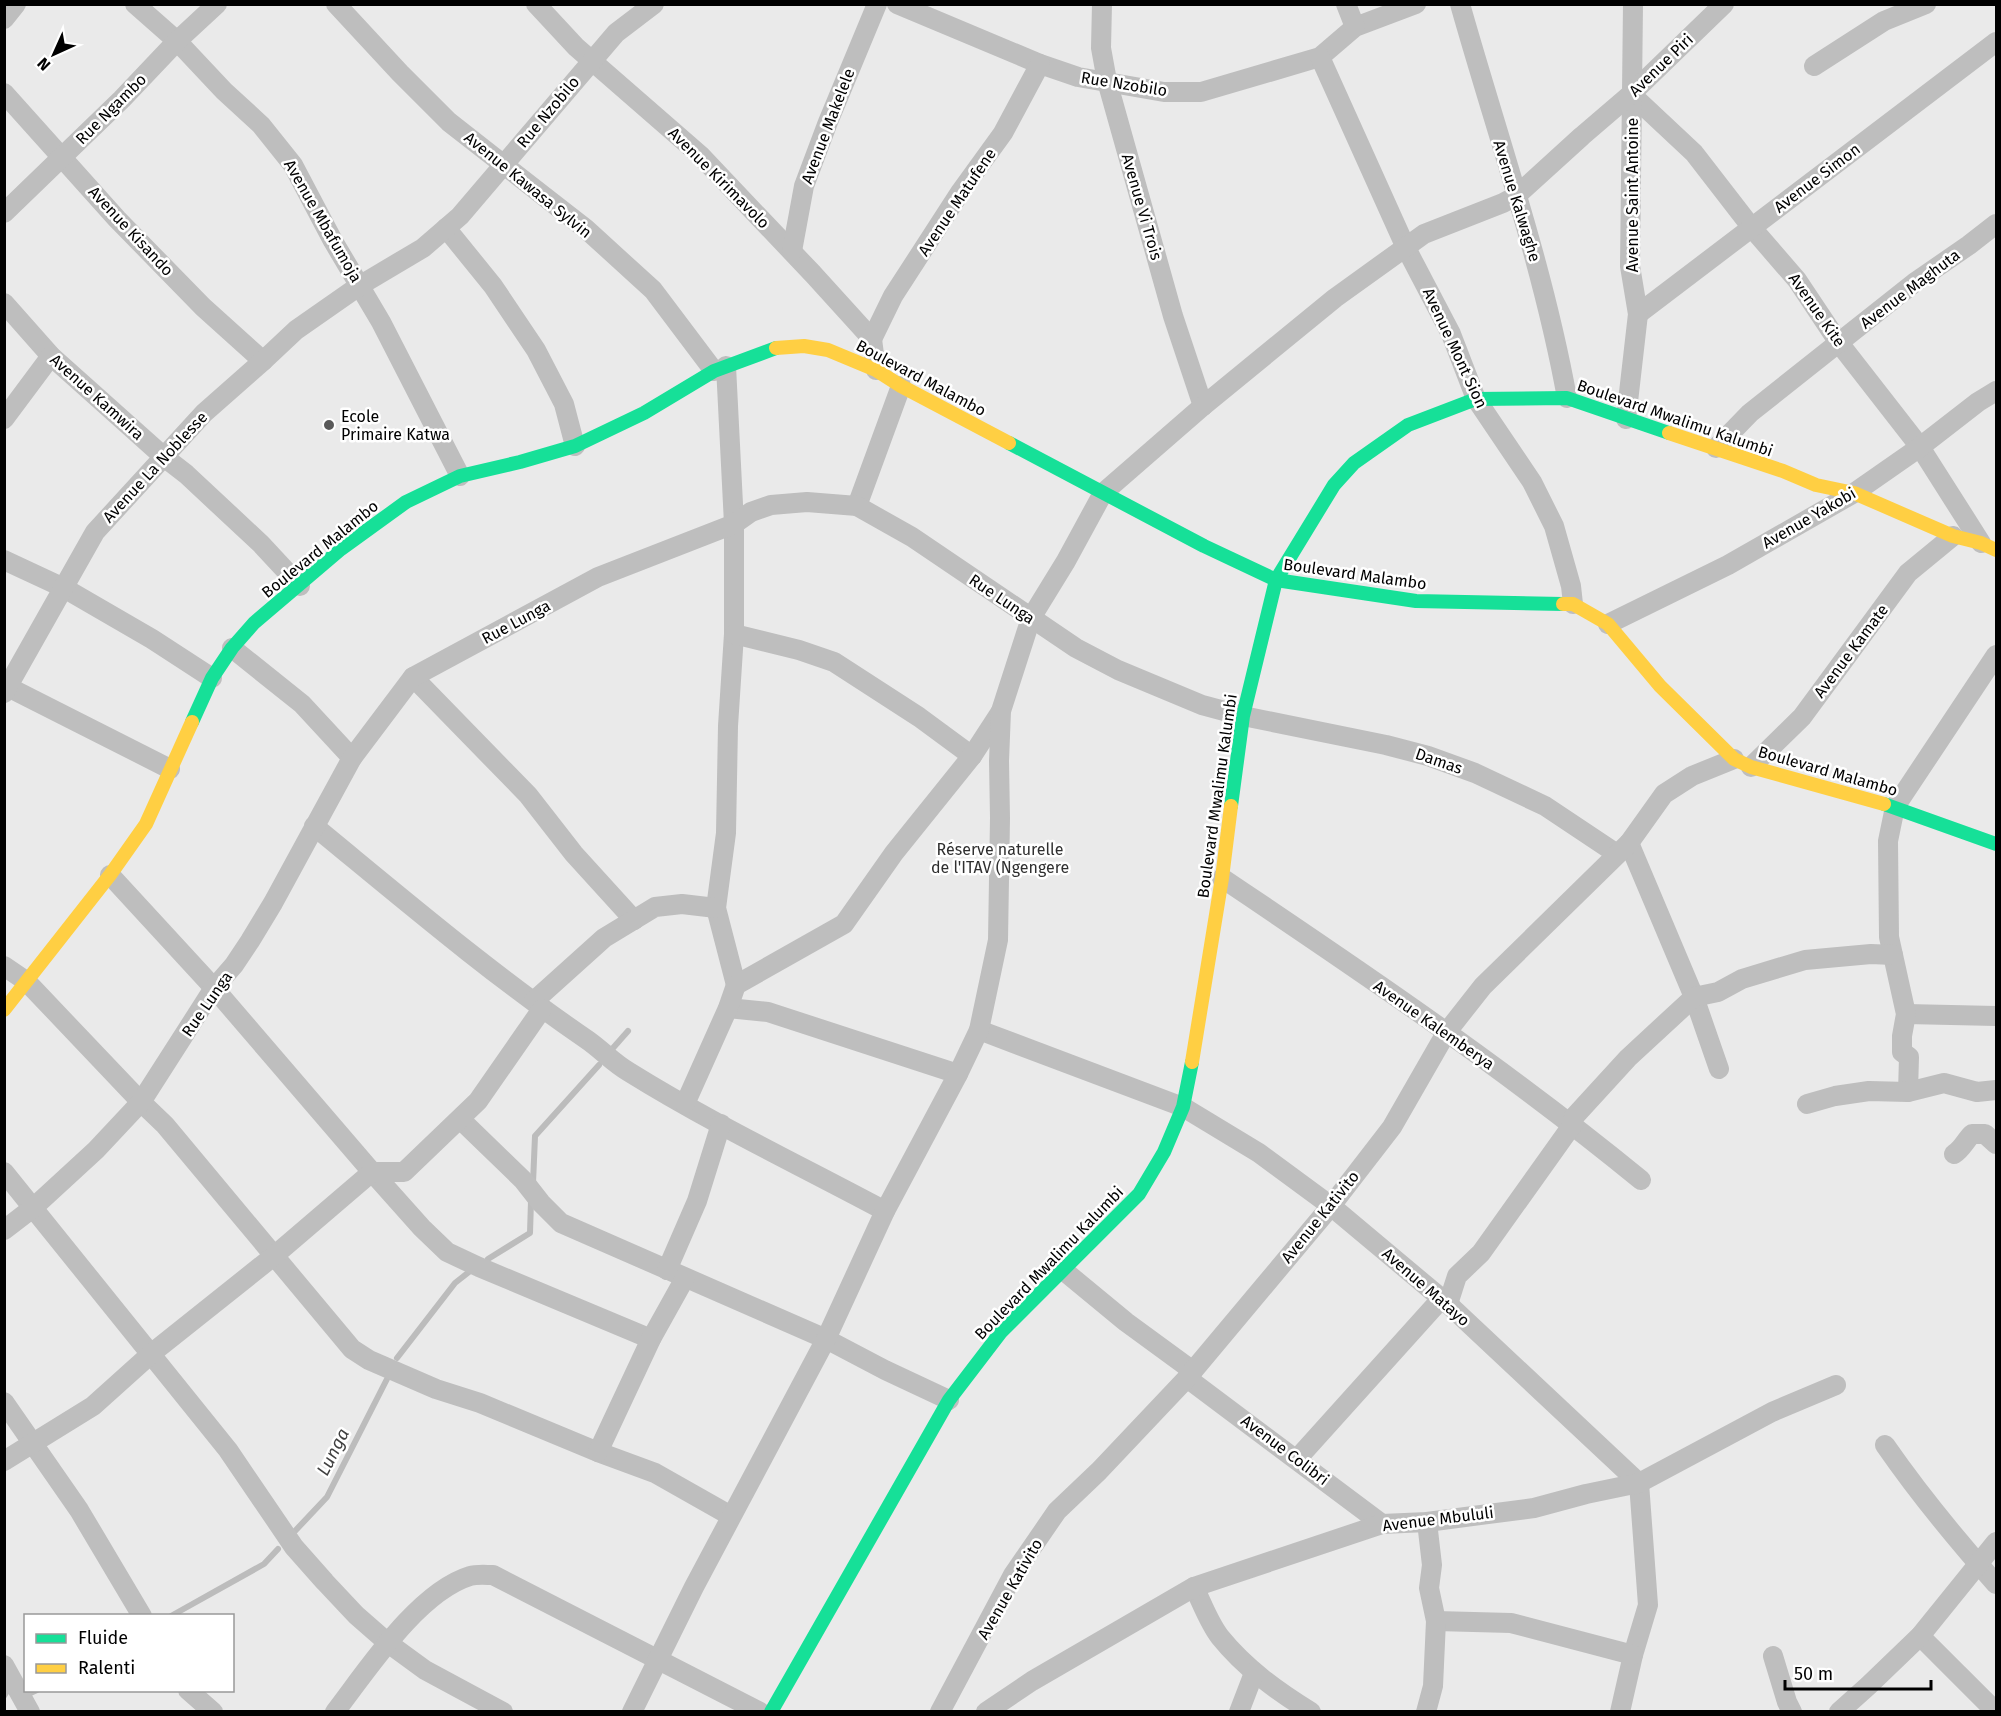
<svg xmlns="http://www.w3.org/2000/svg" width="2001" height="1716" font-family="'Fira Sans',sans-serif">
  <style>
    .green { fill: #eaeaea; fill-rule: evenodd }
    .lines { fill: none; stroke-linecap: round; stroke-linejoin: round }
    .stream { stroke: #bcbcbc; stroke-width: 6 }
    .street { stroke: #bebebe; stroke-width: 20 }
    .fast { stroke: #16e098; stroke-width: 14 }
    .slow { stroke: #ffcf43; stroke-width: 14 }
    .poi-dot { fill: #595959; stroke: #fff; stroke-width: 2 }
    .labels { text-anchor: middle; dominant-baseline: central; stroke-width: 5; stroke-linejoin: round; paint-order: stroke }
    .street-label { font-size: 16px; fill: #000; stroke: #fff }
    .poi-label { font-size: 16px; fill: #000; stroke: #fff; text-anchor: start }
    .park-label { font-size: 16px; fill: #2f2f2f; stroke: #fff }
    .water-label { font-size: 18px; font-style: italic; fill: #404040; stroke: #fff }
  </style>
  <rect width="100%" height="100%" fill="#fff"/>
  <!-- green -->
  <path class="green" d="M5,5h1991v1706l-1991,1zM26,1616h206v74h-206z"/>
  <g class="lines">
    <!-- stream -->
    <g class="stream">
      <path d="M613,1048l15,-17"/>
      <path d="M533,1183l2,-47 64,-71"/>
      <path d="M488,1259l42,-26 1,-32"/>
      <path d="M397,1358l58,-75 14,-11"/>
      <path d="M295,1531l32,-34 60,-118"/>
      <path d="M171,1616l93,-52 14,-15"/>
      <path d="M26,1695l11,-5"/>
      <path d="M4,1696l5,-8"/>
    </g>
    <!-- street -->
    <g class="street">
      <path d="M135,4l42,37 47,50 37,34 32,40 40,76 48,81 79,154"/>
      <path d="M336,4l64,69 49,49 137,107 67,61 61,81"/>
      <path d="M536,4l40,43 124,108 113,119 59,65 4,31"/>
      <path d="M897,4l143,60 38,13 86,15h37l119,-35 35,-30 61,-23"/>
      <path d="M1102,4l-1,44 6,33 66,235 30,90"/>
      <path d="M1346,4l9,23"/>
      <path d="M1460,4c37,131 83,261 107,394"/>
      <path d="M4,19l12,-15"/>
      <path d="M1320,57l86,191 45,86 25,65 56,83 22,44 17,60 2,18"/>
      <path d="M1814,66l70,-45 42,-17"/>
      <path d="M4,93l113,126 86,88 60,54"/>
      <path d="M1631,94l63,59 58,75 45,52 42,63 81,104 61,96"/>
      <path d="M4,213l118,-114 55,-58 40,-37"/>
      <path d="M446,228l47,58 43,64 28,54 11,42"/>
      <path d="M792,251l12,-65 24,-64 49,-118"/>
      <path d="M4,303l47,53 113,101 22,17 75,70 39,42"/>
      <path d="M1638,314l358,-272"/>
      <path d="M872,339l21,-43 68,-105 42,-58 37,-69"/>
      <path d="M726,366l8,158v110l-6,92 -2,107 -10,75 20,77"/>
      <path d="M4,419l47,-63"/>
      <path d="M1626,419l12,-105 -8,-48 3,-262"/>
      <path d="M1716,448l34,-35 164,-130 55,-38 27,-21"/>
      <path d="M857,506l44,-120"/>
      <path d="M4,560l60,28 88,51 60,39"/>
      <path d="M1608,624l120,-59 126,-72 66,-46 58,-45 18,-11"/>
      <path d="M734,634l65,16 35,12 85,55 53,39"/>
      <path d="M232,648l70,56 50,54"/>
      <path d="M413,677l115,118 46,59 60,66"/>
      <path d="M4,685l166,84"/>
      <path d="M4,693l91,-161 109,-119 59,-52 33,-31 63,-44 64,-38 37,-32 156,-183 38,-29"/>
      <path d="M1751,767l51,-50 106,-144 45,-37"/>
      <path d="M314,826c89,73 177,148 272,213 15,10 27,24 43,33 82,51 170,93 256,139"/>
      <path d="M1629,843l65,154 25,72"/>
      <path d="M110,875l104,113 158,184 50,56 25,24 32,15 172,72"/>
      <path d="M1222,878c143,96 286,193 419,302"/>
      <path d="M4,966l22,15 115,121 24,23 187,224 17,11 67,29 44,14 118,49 57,21 76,43"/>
      <path d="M534,1001l70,-63 51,-31 27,-3 34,4"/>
      <path d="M728,1008l40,4 190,62"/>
      <path d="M1906,1014l90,2"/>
      <path d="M979,1030l204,77 76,46 72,53 117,98 191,179 9,122 -15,50 -13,57"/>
      <path d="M1908,1092l1,-35 -7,-5v-16l4,-22 -17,-77 -1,-96 7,-34 101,-152"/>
      <path d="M685,1104l43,-96 8,-23 108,-61 50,-71 78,-97 28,-43"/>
      <path d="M1807,1104l28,-8 34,-5 39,1 36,-9 33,9 19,-2"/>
      <path d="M460,1119l63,61 18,23 20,20 265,116 59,31 64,30"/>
      <path d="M1954,1154c8,-5 11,-13 18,-20h13l11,10"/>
      <path d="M4,1172l224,278 66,97 31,35 31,33 32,28 37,27 78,42"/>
      <path d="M4,1230l30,-23 62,-57 45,-48 73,-114 20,-23 16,-24 23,-38 79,-145 61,-81 185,-100 136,-53 17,-12 20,-7 36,-3 50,4 55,31 164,111 42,22 84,35 41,11 143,29 42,11 47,17 70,33 72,48"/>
      <path d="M667,1270l30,-69 24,-77"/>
      <path d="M1063,1270l63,52 67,49"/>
      <path d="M1448,1304l9,-28 24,-23 92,-129 1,-7 54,-59 66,-61 24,-5 24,-13 63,-19 66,-6 22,1"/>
      <path d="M1187,1378l195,146"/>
      <path d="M4,1402l75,108 63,106"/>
      <path d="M1885,1445c34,49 71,94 111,139"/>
      <path d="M598,1452l53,-113 34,-61"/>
      <path d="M1297,1459l145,-161"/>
      <path d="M4,1461l89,-55 59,-53 123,-98 97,-83h32l74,-71 64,-92"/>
      <path d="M1194,1587c8,16 15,36 26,50 25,31 57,54 91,75"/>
      <path d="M1436,1621l75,2 122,32"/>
      <path d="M1920,1636l76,76"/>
      <path d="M1773,1656l14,46 5,10"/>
      <path d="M4,1665l26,47"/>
      <path d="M188,1690l25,22"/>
      <path d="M335,1712c33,-43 83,-120 135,-136 7,-2 16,-1 23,-1l267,137"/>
      <path d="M632,1712l62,-125 132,-248 59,-128 73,-137 21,-44 19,-90 2,-122 -1,-57 2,-50 30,-93 35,-57 37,-68 100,-87 132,-108 89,-64 79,-31 13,-7 66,-60 49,-42 93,-90"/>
      <path d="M940,1712l73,-137 44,-64 42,-40 88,-93 144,-172 61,-79 54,-94 37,-47 146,-143 35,-49 28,-18 42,-17"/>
      <path d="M986,1712l46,-31 162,-94 188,-63 45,-2 107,-14 52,-14 53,-11 133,-71 64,-27"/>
      <path d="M1239,1712l15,-39"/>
      <path d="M1426,1712l7,-26 3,-65 -7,-33 3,-23 -5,-43"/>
      <path d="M1839,1712l29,-26 52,-50 76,-94"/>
    </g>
    <!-- fast -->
    <g class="fast">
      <path d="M1009,443l195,103 72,34 140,21 147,3"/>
      <path d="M192,722l20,-44 20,-30 22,-25 87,-74 65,-47 54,-26 60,-14 55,-16 69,-33 70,-42 62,-23"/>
      <path d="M1884,804l112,40"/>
      <path d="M1231,806l12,-90 33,-136 58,-95 20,-22 54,-38 68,-26 91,-1 102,35"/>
      <path d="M771,1712l178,-312 52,-68 138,-138 25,-42 19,-45 9,-45"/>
    </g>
    <!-- slow -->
    <g class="slow">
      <path d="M776,348l28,-2 24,4 48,20 25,16 108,57"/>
      <path d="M1669,433l114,38 33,14 38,8 99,43 28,7 15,7"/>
      <path d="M1563,604h10l35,20 52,62 74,73 17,8 133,37"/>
      <path d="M4,1010l106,-135 36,-51 46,-102"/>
      <path d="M1192,1062l30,-184 9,-72"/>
    </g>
  </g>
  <!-- markers -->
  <circle class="poi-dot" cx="329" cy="425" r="6"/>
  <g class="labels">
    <!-- street labels -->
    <g class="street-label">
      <text transform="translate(1661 65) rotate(-44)">Avenue Piri</text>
      <text transform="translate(1124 84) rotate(9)">Rue Nzobilo</text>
      <text transform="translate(111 109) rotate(-45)">Rue Ngambo</text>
      <text transform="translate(548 112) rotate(-50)">Rue Nzobilo</text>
      <text transform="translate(828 126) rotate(-69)">Avenue Makelele</text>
      <text transform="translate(719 178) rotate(45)">Avenue Kirimavolo</text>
      <text transform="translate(1817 178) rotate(-37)">Avenue Simon</text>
      <text transform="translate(528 185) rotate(39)">Avenue Kawasa Sylvin</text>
      <text transform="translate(1632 195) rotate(-90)">Avenue Saint Antoine</text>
      <text transform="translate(1517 201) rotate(73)">Avenue Kalwaghe</text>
      <text transform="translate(957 202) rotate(-56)">Avenue Matufene</text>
      <text transform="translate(1142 207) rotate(74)">Avenue Vi Trois</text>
      <text transform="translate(323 221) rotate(60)">Avenue Mbafumoja</text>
      <text transform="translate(131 231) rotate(47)">Avenue Kisando</text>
      <text transform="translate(1910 289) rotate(-37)">Avenue Maghuta</text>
      <text transform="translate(1817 310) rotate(55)">Avenue Kite</text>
      <text transform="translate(1455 348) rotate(65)">Avenue Mont Sion</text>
      <text transform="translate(921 378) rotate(28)">Boulevard Malambo</text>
      <text transform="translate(97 397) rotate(42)">Avenue Kamwira</text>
      <text transform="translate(1675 418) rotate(19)">Boulevard Mwalimu Kalumbi</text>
      <text transform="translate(155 467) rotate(-47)">Avenue La Noblesse</text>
      <text transform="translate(1809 518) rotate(-30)">Avenue Yakobi</text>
      <text transform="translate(320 549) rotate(-39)">Boulevard Malambo</text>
      <text transform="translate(1355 574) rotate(8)">Boulevard Malambo</text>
      <text transform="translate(1002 599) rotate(34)">Rue Lunga</text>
      <text transform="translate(516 622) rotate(-28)">Rue Lunga</text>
      <text transform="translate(1851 651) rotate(-53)">Avenue Kamate</text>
      <text transform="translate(1439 761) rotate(19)">Damas</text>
      <text transform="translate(1828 771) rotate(16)">Boulevard Malambo</text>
      <text transform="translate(1217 796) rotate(-82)">Boulevard Mwalimu Kalumbi</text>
      <text transform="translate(207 1004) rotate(-55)">Rue Lunga</text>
      <text transform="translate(1434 1025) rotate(35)">Avenue Kalemberya</text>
      <text transform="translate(1320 1217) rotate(-51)">Avenue Kativito</text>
      <text transform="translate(1049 1263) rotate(-46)">Boulevard Mwalimu Kalumbi</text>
      <text transform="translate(1426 1287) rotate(41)">Avenue Matayo</text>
      <text transform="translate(1285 1450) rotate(37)">Avenue Colibri</text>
      <text transform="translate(1438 1519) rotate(-7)">Avenue Mbululi</text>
      <text transform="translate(1010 1589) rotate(-60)">Avenue Kativito</text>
    </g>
    <!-- poi labels -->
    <g class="poi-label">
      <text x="341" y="416">Ecole<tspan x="341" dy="18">Primaire Katwa</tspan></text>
    </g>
    <!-- park labels -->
    <g class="park-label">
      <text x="1000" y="849">Réserve naturelle<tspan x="1000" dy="18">de l'ITAV (Ngengere</tspan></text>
    </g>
    <!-- water labels -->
    <g class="water-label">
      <text transform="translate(333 1452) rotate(-63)">Lunga</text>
    </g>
  </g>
  <!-- border -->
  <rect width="2001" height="1716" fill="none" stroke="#000000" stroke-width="12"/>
  <!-- legend -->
  <rect x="24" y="1614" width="210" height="78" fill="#ffffff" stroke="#999999" stroke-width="1.5"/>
  <rect x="36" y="1634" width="30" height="9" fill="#16e098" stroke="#999999" stroke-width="1.5"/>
  <text x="78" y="1644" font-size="18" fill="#000000">Fluide</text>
  <rect x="36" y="1664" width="30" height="9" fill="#ffcf43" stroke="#999999" stroke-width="1.5"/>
  <text x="78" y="1674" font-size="18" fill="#000000">Ralenti</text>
  <!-- north arrow -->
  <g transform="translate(54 54) rotate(225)" stroke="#ffffff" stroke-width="4.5" paint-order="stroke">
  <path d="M0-4.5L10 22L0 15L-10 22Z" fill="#000000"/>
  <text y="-9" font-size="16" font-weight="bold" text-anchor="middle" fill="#000000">N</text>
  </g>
  <!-- scale -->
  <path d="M1785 1680v9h146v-9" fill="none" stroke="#000000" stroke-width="3"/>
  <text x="1794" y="1680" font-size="18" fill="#000000" stroke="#ffffff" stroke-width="4.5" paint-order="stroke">50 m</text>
</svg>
